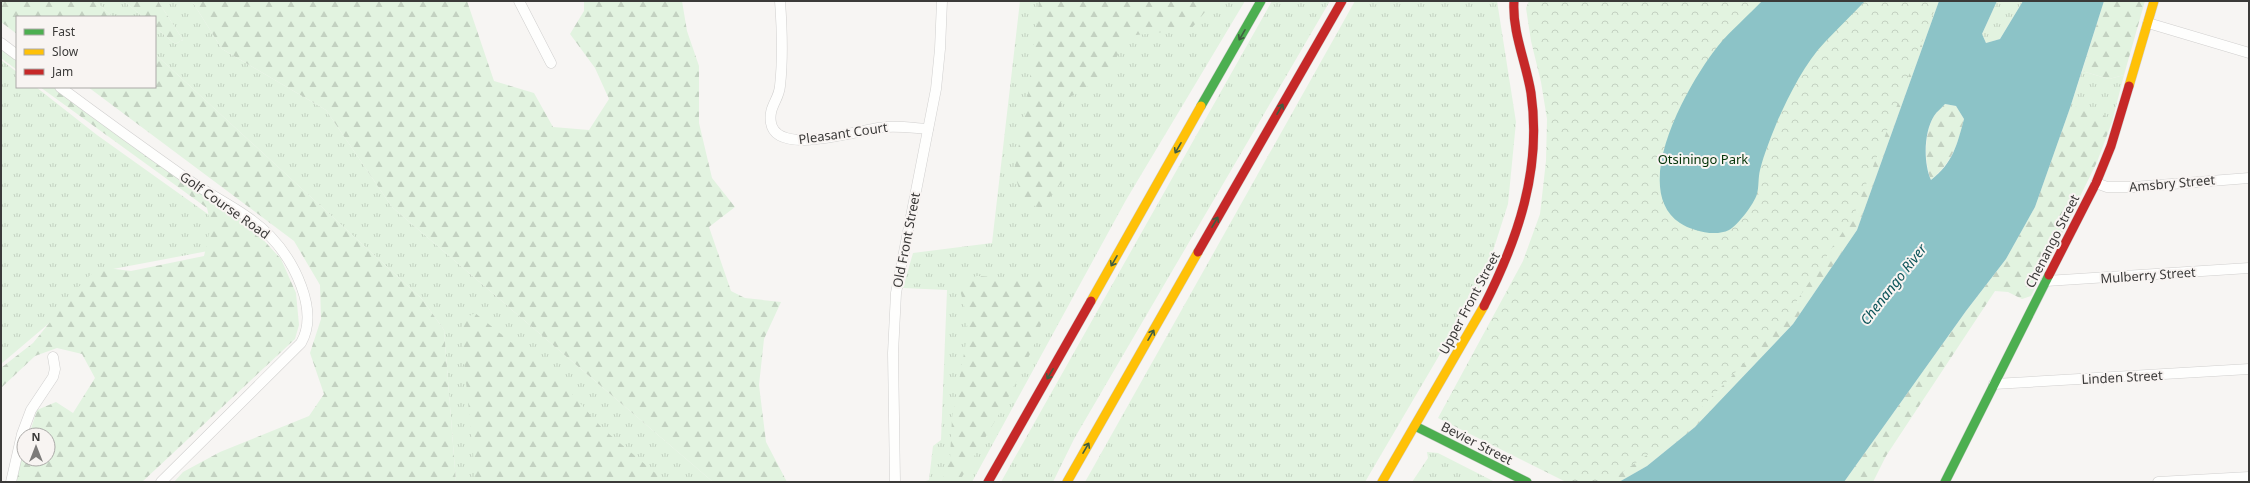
<svg xmlns="http://www.w3.org/2000/svg" width="2250" height="483" font-family="'Noto Sans',sans-serif">
  <style>
    .grass { fill: url(#grass-tufts) }
    .forest { fill: url(#forest-firs) }
    .park { fill: url(#park-crowns) }
    .water { fill: #8cc3c7; fill-rule: evenodd }
    .lines { fill: none; stroke-linecap: round; stroke-linejoin: round }
    .street-casing { stroke: #d0cfce; stroke-width: 11 }
    .fast-casing { stroke: #d0cfce; stroke-width: 10 }
    .slow-casing { stroke: #d0cfce; stroke-width: 10 }
    .jam-casing { stroke: #d0cfce; stroke-width: 10 }
    .street { stroke: #fefefd; stroke-width: 10 }
    .fast { stroke: #4caf50; stroke-width: 9 }
    .slow { stroke: #ffc107; stroke-width: 9 }
    .jam { stroke: #c62828; stroke-width: 9 }
    .oneway { stroke: #405d40 }
    .labels { text-anchor: middle; dominant-baseline: central; stroke-width: 4; stroke-linejoin: round; paint-order: stroke }
    .street-label { font-size: 13px; fill: #3b3a39; stroke: #f8f4f2 }
    .park-label { font-size: 13px; fill: #043509; stroke: #f8f4f2 }
    .water-label { font-size: 14px; font-style: italic; fill: #0e555a; stroke: #f8f4f2 }
  </style>
  <defs>
    <pattern id="grass-tufts" width="24" height="20" patternUnits="userSpaceOnUse"><rect width="24" height="20" fill="#e2f3e0"/><path d="M3 7l-1-3M5 7V3M7 7l1-3M15 17l-1-3M17 17v-4M19 17l1-3" fill="none" stroke="#c3d1c1"/></pattern>
    <pattern id="forest-firs" width="22" height="20" patternUnits="userSpaceOnUse"><rect width="22" height="20" fill="#e2f3e0"/><path d="M5 1l3.5 6h-7zM16 11l3.5 6h-7z" fill="#c3d1c1"/></pattern>
    <pattern id="park-crowns" width="20" height="18" patternUnits="userSpaceOnUse"><rect width="20" height="18" fill="#e2f3e0"/><path d="M2 6a3 3 0 1 1 6 0M12 15a3 3 0 1 1 6 0" fill="none" stroke="#c3d1c1"/></pattern>
  </defs>
  <rect width="100%" height="100%" fill="#f7f5f3"/>
  <!-- grass -->
  <g class="grass">
    <path d="M95,1h29l19,16h-30z"/>
    <path d="M158,1h34l30,48 104,61 66,97 321,275h-257l-12,-152 -22,-31 -267,-245v-27l20,17 8,-4z"/>
    <path d="M1020,1h225l-119,199 -154,282h-50l7,-2 4,-34 8,-6 6,-150 -44,-2 10,-35 79,-10z"/>
    <path d="M1272,1h58l-256,438 -21,43h-52z"/>
    <path d="M1355,1h142l19,121 -8,82 -24,75 -119,203h-280z"/>
    <path d="M1997,1h26l-23,38 -14,4 -4,-9z"/>
    <path d="M1,60l16,12v15h19l61,48 122,87 -11,29 -95,18 -112,95z"/>
    <path d="M2082,71l27,8 15,-4 -12,47 -42,-14z"/>
    <path d="M1427,452l11,1 57,29h-83l16,-24z"/>
  </g>
  <!-- forest -->
  <g class="forest">
    <path d="M1,1h94l18,16h-96v17l-16,-12z"/>
    <path d="M124,1h34l25,39 -8,4 -20,-17v-10h-12z"/>
    <path d="M192,1h275l27,80 40,12 19,34 36,3 20,-31 -14,-31 -25,-34 14,-23v-10h98l5,30 12,35v57l13,55 23,29 -26,20 22,64 14,7 36,4 -17,37 -5,46 7,57 21,40h-74l-321,-275 -66,-97 -104,-61z"/>
    <path d="M1039,1h175l-23,28 -64,7 -19,39 -47,27 1,80 -21,26 -18,-6 -9,-30 14,-78z"/>
    <path d="M1919,1h20l-82,229 -64,94 -98,103 -48,39 -28,16h-16z"/>
    <path d="M2104,1h41l-21,74 -15,4 -27,-8z"/>
    <path d="M1,46l16,12v12l-16,-12z"/>
    <path d="M155,54l267,245 22,31 12,152h-282l9,-10 37,-20 89,-36 15,-22 -14,-41 11,-34 -1,-34 -26,-44 -206,-154h67z"/>
    <path d="M40,87h16l190,134 35,38 15,34 3,32 -4,14 -153,143h-127l9,-32v9h24v-24h-19l8,-25 19,-8 17,11 22,-35 -13,-24 -25,-6 -22,8 -34,32v-20l32,-25 49,-60 17,-16 32,4 73,-15 7,-30 -4,-18z"/>
    <path d="M1945,104l11,2 8,13c-7,27 -11,42 -33,61 -7,-18 -7,-47 3,-64 3,-5 8,-8 11,-12z"/>
    <path d="M2085,105l15,7 12,10 -15,40 -66,134 -9,3 -14,-7 -13,-1 -109,165 -13,26h-29l122,-171 40,-52 29,-52 35,-99z"/>
    <path d="M977,276l63,4 9,22 -17,48 -27,54 -46,78h-18l9,-23 2,-41 16,-86 -3,-23 -7,-27z"/>
    <path d="M475,313l89,72 38,43 64,54h-190l-15,-150 2,-13z"/>
  </g>
  <!-- park -->
  <path class="park" d="M1529,1h409l-84,214 -74,111 -107,111 -65,45h-42l-128,-64 85,-157 17,-47 6,-53 1,-42 -6,-37 -10,-41 -5,-33z"/>
  <!-- water -->
  <g class="water">
    <path d="M1762,1h103c-13,14 -27,27 -40,41 -20,21 -36,53 -48,80 -6,15 -13,32 -17,48 -2,8 -1,17 -3,24 -3,10 -19,31 -28,36 -14,7 -37,1 -49,-7 -52,-35 9,-141 38,-177 13,-16 30,-30 44,-45z"/>
    <path d="M1939,1h58l-15,33 4,9 14,-4 23,-38h81l-34,107 -35,99 -29,52 -40,52 -122,171h-225l28,-16 48,-39 98,-103 64,-94zM1945,104l11,2 8,13c-7,26 -11,44 -33,61 -8,-18 -7,-48 3,-64 3,-5 8,-8 11,-12z"/>
  </g>
  <g class="lines">
    <!-- street casing -->
    <g class="street-casing">
      <g id="street">
        <path d="M519,1l32,62"/>
        <path d="M780,1c2,27 3,58 0,85 -1,14 -12,21 -9,37 6,35 92,5 115,4 14,-1 28,1 42,2"/>
        <path d="M2148,23l101,30"/>
        <path d="M1,43l16,12"/>
        <path d="M60,87c43,32 86,63 130,94 26,18 58,32 80,55 23,24 50,74 31,107l-140,139"/>
        <path d="M2096,183l11,4h26l116,-9"/>
        <path d="M2046,281l203,-13"/>
        <path d="M1994,384l255,-15"/>
        <path d="M11,482l11,-48 9,-24 22,-33 2,-8 -2,-12"/>
        <path d="M895,482l-2,-129 3,-60 40,-204 4,-40 2,-48"/>
        <path d="M2158,482l91,-5"/>
      </g>
    </g>
    <!-- fast casing -->
    <g class="fast-casing">
      <g id="fast">
        <path d="M1201,106l60,-105"/>
        <path d="M1415,426l112,56"/>
        <path d="M1945,482l104,-207"/>
      </g>
    </g>
    <!-- slow casing -->
    <g class="slow-casing">
      <g id="slow">
        <path d="M2129,86l25,-85"/>
        <path d="M1091,301l110,-195"/>
        <path d="M1067,482l131,-230"/>
        <path d="M1382,482l102,-176"/>
      </g>
    </g>
    <!-- jam casing -->
    <g class="jam-casing">
      <g id="jam">
        <path d="M1198,252l144,-251"/>
        <path d="M2049,275l47,-92 15,-37 18,-60"/>
        <path d="M1484,306c34,-67 58,-137 47,-213 -5,-31 -19,-61 -17,-92"/>
        <path d="M988,482l103,-181"/>
      </g>
    </g>
    <!-- street -->
    <use href="#street" class="street"/>
    <!-- fast -->
    <use href="#fast" class="fast"/>
    <!-- slow -->
    <use href="#slow" class="slow"/>
    <!-- jam -->
    <use href="#jam" class="jam"/>
  </g>
  <!-- one-way arrows -->
  <defs><path id="oneway-shaft" d="M-6 0H5M1.5-3L5.5 0L1.5 3" fill="none" stroke-width="1.6" stroke-linecap="round" stroke-linejoin="round"/></defs>
  <g class="oneway">
    <use href="#oneway-shaft" transform="translate(1242 35) rotate(120)"/>
    <use href="#oneway-shaft" transform="translate(1280 109) rotate(-60)"/>
    <use href="#oneway-shaft" transform="translate(1178 148) rotate(120)"/>
    <use href="#oneway-shaft" transform="translate(1215 222) rotate(-60)"/>
    <use href="#oneway-shaft" transform="translate(1114 261) rotate(120)"/>
    <use href="#oneway-shaft" transform="translate(1151 335) rotate(-60)"/>
    <use href="#oneway-shaft" transform="translate(1050 374) rotate(120)"/>
    <use href="#oneway-shaft" transform="translate(1086 448) rotate(-60)"/>
  </g>
  <g class="labels">
    <!-- street labels -->
    <g class="street-label">
      <text transform="translate(843 133) rotate(-8)">Pleasant Court</text>
      <text transform="translate(2172 183) rotate(-5)">Amsbry Street</text>
      <text transform="translate(225 205) rotate(35)">Golf Course Road</text>
      <text transform="translate(906 240) rotate(-79)">Old Front Street</text>
      <text transform="translate(2052 241) rotate(-63)">Chenango Street</text>
      <text transform="translate(2148 275) rotate(-4)">Mulberry Street</text>
      <text transform="translate(1469 303) rotate(-62)">Upper Front Street</text>
      <text transform="translate(2122 377) rotate(-3)">Linden Street</text>
      <text transform="translate(1477 443) rotate(27)">Bevier Street</text>
    </g>
    <!-- park labels -->
    <g class="park-label">
      <text x="1703" y="159">Otsiningo Park</text>
    </g>
    <!-- water labels -->
    <g class="water-label">
      <text transform="translate(1893 284) rotate(-52)">Chenango River</text>
    </g>
  </g>
  <!-- border -->
  <rect width="2250" height="483" fill="none" stroke="#3b3a39" stroke-width="4"/>
  <!-- legend -->
  <rect x="16" y="16" width="140" height="72" fill="#f8f4f2" stroke="#acaaa8"/>
  <rect x="24" y="29" width="20" height="6" fill="#4caf50" stroke="#acaaa8"/>
  <text x="52" y="36" font-size="12" fill="#3b3a39">Fast</text>
  <rect x="24" y="49" width="20" height="6" fill="#ffc107" stroke="#acaaa8"/>
  <text x="52" y="56" font-size="12" fill="#3b3a39">Slow</text>
  <rect x="24" y="69" width="20" height="6" fill="#c62828" stroke="#acaaa8"/>
  <text x="52" y="76" font-size="12" fill="#3b3a39">Jam</text>
  <!-- north arrow -->
  <g transform="translate(36 447)"><circle r="19" fill="#f8f4f2" stroke="#acaaa8"/>
  <path d="M0-3L7 15L0 10L-7 15Z" fill="#7d7b7a"/>
  <text y="-6" font-size="11" font-weight="bold" text-anchor="middle" fill="#3b3a39">N</text>
  </g>
</svg>
